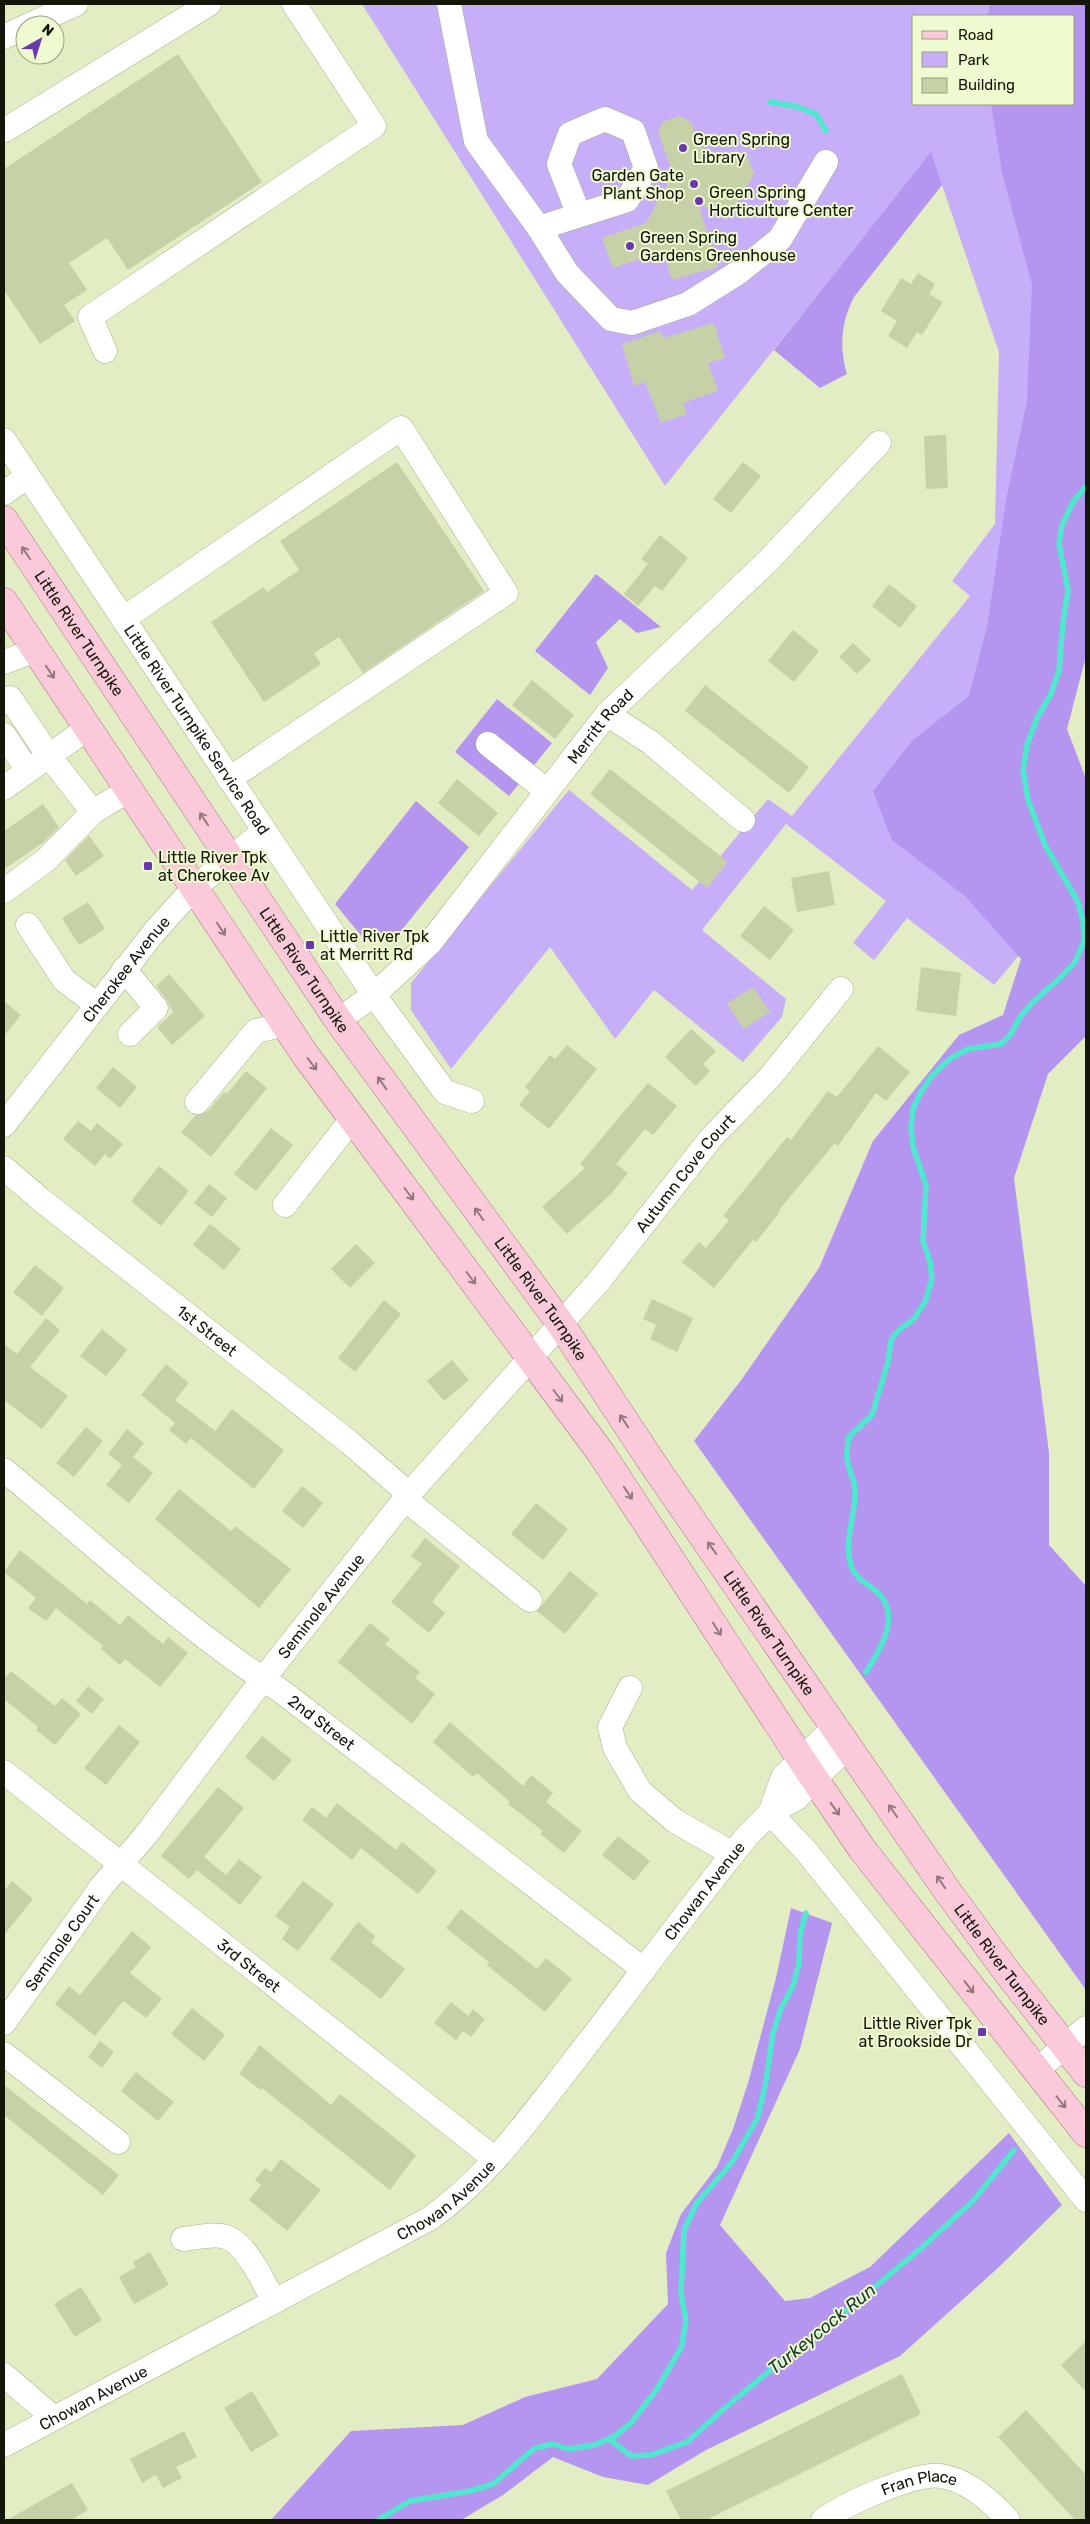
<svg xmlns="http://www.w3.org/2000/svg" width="1090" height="2524" font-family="Rubik,sans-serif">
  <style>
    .green { fill: #c6aef8; fill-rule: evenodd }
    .forest { fill: #b495f0 }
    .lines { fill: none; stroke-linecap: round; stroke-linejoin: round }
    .stream { stroke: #50e8cd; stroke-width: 5.5 }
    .building { fill: #c7d1a8 }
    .minor-casing { stroke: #a9b38b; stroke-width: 25 }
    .major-casing { stroke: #a87480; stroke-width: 29 }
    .minor { stroke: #fff; stroke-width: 24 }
    .major { stroke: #fbcada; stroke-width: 28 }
    .oneway { stroke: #93797c }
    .poi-dot { fill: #6a37ae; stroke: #effad0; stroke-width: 2 }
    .labels { text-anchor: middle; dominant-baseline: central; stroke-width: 4; stroke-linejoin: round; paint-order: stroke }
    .poi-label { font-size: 16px; fill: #131608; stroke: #effad0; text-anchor: start }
    .street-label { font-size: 16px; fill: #131608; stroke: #effad0 }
    .water-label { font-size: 18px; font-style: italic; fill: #173730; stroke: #effad0 }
  </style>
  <rect width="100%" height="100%" fill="#e2edc3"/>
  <!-- green -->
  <path class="green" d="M362,4h724v552l-55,178 16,188 -53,63 -87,-67 -33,42 -21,-17 33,-42 -100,-77 -84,106 84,69 -4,18 -39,45 -89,-72 -39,49 -65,-92 -99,122 -40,-59v-27l158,-193 123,100 76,-91 24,17 178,-220 -18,-15 43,-57 4,-172 -68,-199 -266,333zM914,16h160v88h-160z"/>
  <!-- forest -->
  <g class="forest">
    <path d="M990,4h96v652l-19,73 19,50v257l-38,38 -34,104 35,275v92l37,41v404l-392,-549 48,-62 77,-111 54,-127 86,-106 44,-20 18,-56 -56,-63 -73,-56 -19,-49 39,-50 57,-45 18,-69 19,-127 21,-99 5,-116 -30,-113 -11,-68h83v-88h-86z"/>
    <path d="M931,152l11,33 -88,112c-13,25 -15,51 -7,77l-27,14 -46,-38z"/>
    <path d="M596,574l65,53 -24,6 -17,-14 -24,23 12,26 -18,27 -55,-44z"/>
    <path d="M497,699l55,44 -43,53 -54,-44z"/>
    <path d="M416,801l53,46 -73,90 -32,2 -29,-35z"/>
    <path d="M791,1908l41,15 -32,126 -80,176 65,76 25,-3 60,-31 139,-134 53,72 -63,62 -99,89 -194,94 -58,35 -45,-8 -50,-20 -50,38 -42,25h-190l80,-89 112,-6 62,-28 72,-18 71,-75 -2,-51 15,-39 36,-47 16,-38 15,-46 28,-105z"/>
  </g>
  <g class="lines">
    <!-- stream -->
    <g class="stream">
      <path d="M770,102l25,4 21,8 10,17"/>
      <path d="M866,1672c15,-23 37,-59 9,-82 -8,-6 -21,-14 -24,-24 -8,-25 5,-51 4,-76 0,-11 -8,-22 -8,-33 -1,-7 1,-13 2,-20l23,-22 16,-53 3,-22 9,-11 13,-9 12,-18 7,-23 -2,-17 -7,-21 3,-56 -13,-38 -2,-20 2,-18 7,-15 11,-17 20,-19 17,-9 33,-5 10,-10 9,-17 12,-14 29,-26 14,-15 9,-21 -1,-20 -5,-19 -33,-57 -17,-45 -5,-30 4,-25 10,-27 13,-22 9,-25 4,-49 5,-32 -9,-46 3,-19 11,-23 13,-16"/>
      <path d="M609,2439l22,17 20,-1 36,-13 39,-35 58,-48 36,-26 99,-83 54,-49 41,-51"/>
      <path d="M378,2520l32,-19 60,-10 23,-7 42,-36 18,-4 15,5 27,-4 20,-9 16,-13 26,-34 24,-41 5,-27 -5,-28 3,-63 13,-27 36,-42 24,-42 8,-32 8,-54 8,-25 12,-22 6,-23 1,-29 6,-21"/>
    </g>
  </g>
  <!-- building -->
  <g class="building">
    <path d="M178,54l84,128 -134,88 -21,-32 -38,25 18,27 -23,15 11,16 -35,23 -36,-54v-121z"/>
    <path d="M680,116l11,6 8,24 22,11 16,-6 11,6 6,17 -27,46 -29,-17 20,64 -46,13 -9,-29 -50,17 -11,-30 44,-15 27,-49 -15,-42 5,-10z"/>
    <path d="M918,273l17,11 -6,10 14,8 -21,33 -5,-3 -10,16 -19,-12 9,-15 -16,-10 20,-33 10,6z"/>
    <path d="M714,323l11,35 -17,5 10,28 -35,12 4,11 -26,9 -16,-41 -11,4 -12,-42 39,-13 2,7z"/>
    <path d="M946,435l2,53 -22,1 -2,-53z"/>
    <path d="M397,462l87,129 -121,82 -24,-36 -25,16 7,11 -57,38 -53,-80 53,-35 3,5 32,-22 -19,-29z"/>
    <path d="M743,462l18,14 -30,37 -18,-14z"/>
    <path d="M660,535l28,23 -26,33 -7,-5 -17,20 -14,-12 24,-30 -7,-5z"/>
    <path d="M889,584l28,22 -17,22 -28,-22z"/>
    <path d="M793,630l26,21 -25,31 -26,-21z"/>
    <path d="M853,643l18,17 -14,14 -18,-17z"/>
    <path d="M532,680l42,35 -19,24 -43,-34z"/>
    <path d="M705,685l104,82 -20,26 -104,-82z"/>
    <path d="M610,769l118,93 -21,26 -117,-94z"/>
    <path d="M457,779l41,34 -19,23 -41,-33z"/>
    <path d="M43,804l16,23 -15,15 -40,27v-38z"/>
    <path d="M89,836l15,20 -28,20 -11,-16z"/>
    <path d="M829,871l6,34 -38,7 -6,-34z"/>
    <path d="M88,902l17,27 -26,16 -17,-27z"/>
    <path d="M764,906l30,24 -24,30 -30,-24z"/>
    <path d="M921,967l40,6 -5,43 -40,-5z"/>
    <path d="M169,974l36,42 -33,29 -15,-18 16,-14 -6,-13 -11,-14z"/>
    <path d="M753,987l17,25 -26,17 -17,-25z"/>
    <path d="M4,1001l17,14 -17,21z"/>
    <path d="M691,1029l25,22 -13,13 7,7 -14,15 -31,-29z"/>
    <path d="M567,1045l30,24 -48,60 -30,-24 11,-14 -5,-4 25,-32 5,4z"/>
    <path d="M878,1046l32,26 -24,29 -10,-8 -38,53 -3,-3 -56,67 1,2 -24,30 -3,-2 -39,48 -32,-26 17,-20 7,6 23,-28 -6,-4 64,-79 4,3 37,-49 9,6z"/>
    <path d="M113,1067l24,20 -17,21 -24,-20z"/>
    <path d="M246,1071l21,17 -56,69 -30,-25 14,-16 13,-5 16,-19 3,2z"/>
    <path d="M648,1083l29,23 -24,29 -8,-6 -29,35 12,9 -18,22 -43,39 -25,-27 43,-39 -5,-4z"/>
    <path d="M78,1121l13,10 6,-8 26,21 -13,15 -5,-5 -10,12 -32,-27z"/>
    <path d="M271,1128l22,17 -37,46 -22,-17z"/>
    <path d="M159,1166l30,25 -28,35 -30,-25z"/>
    <path d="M209,1184l18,14 -15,19 -18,-14z"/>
    <path d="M210,1224l31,25 -17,21 -31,-25z"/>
    <path d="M356,1244l19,19 -25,25 -19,-19z"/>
    <path d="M35,1265l29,23 -22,28 -29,-24z"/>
    <path d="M652,1299l41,19 -16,34 -27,-13 6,-14 -13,-6z"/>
    <path d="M384,1300l17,14 -46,58 -17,-14z"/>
    <path d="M46,1318l14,12 -30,37 38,29 -26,33 -38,-29v-56l13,10z"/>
    <path d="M102,1329l25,21 -21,26 -26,-20z"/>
    <path d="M452,1360l17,20 -25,21 -17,-20z"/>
    <path d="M166,1364l23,19 -14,17 40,31 17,-22 52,41 -30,39 -63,-51 -5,6 -17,-14 6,-7 -34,-28z"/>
    <path d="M86,1427l17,14 -29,36 -18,-14z"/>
    <path d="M127,1429l17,14 -11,14 20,16 -24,30 -23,-18 16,-20 -14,-11z"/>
    <path d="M302,1486l21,17 -20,25 -21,-17z"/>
    <path d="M179,1489l52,42 4,-5 56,43 -32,39 -104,-89z"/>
    <path d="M536,1503l32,26 -25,31 -32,-26z"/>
    <path d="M425,1538l35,28 -28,36 13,11 -16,20 -38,-31 31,-38 -11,-8z"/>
    <path d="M20,1550l67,54 3,-4 30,25 8,-10 35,29 5,-7 20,16 -28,34 -35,-28 -5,6 -19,-16 2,-3 -47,-38 -10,13 -18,-13 8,-10 -32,-26z"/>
    <path d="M570,1571l28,23 -33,40 -28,-23z"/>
    <path d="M370,1623l20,16 -5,5 35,28 -5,6 20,16 -23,30 -74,-62z"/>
    <path d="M11,1671l44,35 7,-8 19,16 -26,31 -19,-15 2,-3 -34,-28v-20z"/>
    <path d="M88,1686l16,13 -12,15 -16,-13z"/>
    <path d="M450,1722l73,64 8,-11 22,18 -7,9 36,29 -18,22 -24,-19 3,-3 -35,-27 2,-2 -33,-29 -4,4 -40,-35z"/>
    <path d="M119,1725l21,17 -34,43 -22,-17z"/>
    <path d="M262,1736l30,24 -18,21 -29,-24z"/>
    <path d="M218,1787l26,21 -40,49 22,18 13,-16 23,18 -22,28 -43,-35 -8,9 -28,-23z"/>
    <path d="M337,1803l59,47 6,-8 35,29 -19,23 -57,-46 -9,12 -50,-40 10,-13 14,11z"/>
    <path d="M618,1836l32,25 -16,20 -32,-26z"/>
    <path d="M12,1881l21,18 -29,36v-44z"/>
    <path d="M303,1881l31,23 -36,47 -16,-12 8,-12 -15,-11z"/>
    <path d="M461,1909l76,60 9,-11 26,21 -27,33 -58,-47 2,-3 -43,-34z"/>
    <path d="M358,1922l17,14 -4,6 34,27 -24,30 -51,-40z"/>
    <path d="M132,1931l19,16 -21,26 32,26 -16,19 -23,-17 -28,35 -40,-32 14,-18 11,9z"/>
    <path d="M451,2002l17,14 5,-7 12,10 -14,18 -8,-6 -7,9 -22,-17z"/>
    <path d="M192,2008l33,27 -21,26 -33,-27z"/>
    <path d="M100,2041l14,11 -12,16 -14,-11z"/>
    <path d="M260,2045l71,60 9,-11 76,61 -26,35 -128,-102 -1,2 -22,-16z"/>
    <path d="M136,2072l38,30 -16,19 -37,-30z"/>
    <path d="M4,2085l115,90 -16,20 -99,-80z"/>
    <path d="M281,2159l40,31 -34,41 -38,-31 12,-15 -6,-5 10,-12 6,4z"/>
    <path d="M150,2252l19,33 -35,19 -15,-27 17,-10 -3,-5z"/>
    <path d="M81,2287l21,33 -27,17 -21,-33z"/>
    <path d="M1086,2341v51l-25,-27z"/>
    <path d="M902,2374l19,40 -215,106h-25l-15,-29z"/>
    <path d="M252,2391l27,44 -28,17 -27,-44z"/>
    <path d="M1026,2410l60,65v45h-11l-77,-83z"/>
    <path d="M184,2431l13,26 -21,10 6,11 -19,10 -7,-13 -14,8 -12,-24z"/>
    <path d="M72,2483l16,27 -17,10h-64z"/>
  </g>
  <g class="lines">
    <!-- minor casing -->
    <g class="minor-casing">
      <g id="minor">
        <path d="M449,4l27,137 63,87 88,-28 19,-32 -13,-37 -28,-12 -35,15 -11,30 20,51"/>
        <path d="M29,25l47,-21"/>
        <path d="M4,37l21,-10"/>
        <path d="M5,130l204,-126"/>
        <path d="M539,228l28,45 44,46 21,4 56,-19 51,-32 41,-33 46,-77"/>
        <path d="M105,351l-15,-34 284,-191 -80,-122"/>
        <path id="s1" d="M4,440l370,555 71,97 27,9"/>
        <path d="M4,493l24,-17"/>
        <path d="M123,619l278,-191 105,165 -277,186"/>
        <path d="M4,662l32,-12"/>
        <path d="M4,702l6,-4 39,58 44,56 36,-22"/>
        <path d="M607,714l43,28 93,78"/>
        <path d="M4,735l24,36"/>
        <path d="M488,744l59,47"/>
        <path d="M4,788l84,-60"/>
        <path d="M4,891l42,-31 47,-48"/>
        <path d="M28,925l36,55 32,24"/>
        <path d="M124,969l32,39 -26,26"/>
        <path id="s2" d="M338,1020l36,-25 56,-52 177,-229 161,-153 111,-118"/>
        <path d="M197,1102l59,-71 29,-7"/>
        <path id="s3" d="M4,1125l151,-194 39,-43 70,-57"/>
        <path id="s4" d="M4,1168l36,31 309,243 60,52"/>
        <path d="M285,1205l68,-87"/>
        <path id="s5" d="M4,1470c91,75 178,157 277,221l363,279"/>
        <path d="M405,1499l125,101"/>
        <path d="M630,1688l-20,39 5,21 25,43 35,30 58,33"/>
        <path id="s6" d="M4,1772l491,387"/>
        <path d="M770,1813l36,38 280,349"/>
        <path d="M770,1813l13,-36 53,-51"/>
        <path id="s7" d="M4,2023l98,-137 43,-50 118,-157 146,-185 190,-213 112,-143 59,-61 71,-88"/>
        <path d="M4,2054l114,88"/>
        <path d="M1036,2071l50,-43"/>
        <path d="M183,2239c13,-1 30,-6 43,-2 21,7 38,46 48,65"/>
        <path d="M4,2375l50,43"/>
        <path id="s8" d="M4,2445l425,-226c59,-41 101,-102 145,-158 58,-75 114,-152 174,-226l22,-22 27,-15 17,-19 35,-33"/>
        <path id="s9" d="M823,2520c22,-16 92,-48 118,-44 27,4 50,25 67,44"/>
      </g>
    </g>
    <!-- major casing -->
    <g class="major-casing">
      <g id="major">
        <path id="s10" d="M4,520l334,500 222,303 91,138 297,431 59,80 79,101"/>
        <path d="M4,602l302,454 295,397 200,306 61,90 224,284"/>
      </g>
    </g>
    <!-- minor -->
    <use href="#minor" class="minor"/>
    <!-- major -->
    <use href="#major" class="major"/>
  </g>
  <!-- one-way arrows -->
  <defs><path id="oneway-shaft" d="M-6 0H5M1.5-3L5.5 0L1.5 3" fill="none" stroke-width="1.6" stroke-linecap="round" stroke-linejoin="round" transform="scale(1.25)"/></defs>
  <g class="oneway">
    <use href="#oneway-shaft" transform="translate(26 553) rotate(-124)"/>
    <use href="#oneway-shaft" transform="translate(50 672) rotate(56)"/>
    <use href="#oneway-shaft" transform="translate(204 819) rotate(-124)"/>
    <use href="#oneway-shaft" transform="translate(221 929) rotate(56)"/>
    <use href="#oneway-shaft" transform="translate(312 1064) rotate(53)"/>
    <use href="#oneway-shaft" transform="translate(382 1083) rotate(-125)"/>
    <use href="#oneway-shaft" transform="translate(409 1194) rotate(53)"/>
    <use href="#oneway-shaft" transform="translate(479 1214) rotate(-126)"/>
    <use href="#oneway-shaft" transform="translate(471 1278) rotate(53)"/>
    <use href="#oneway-shaft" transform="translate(558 1396) rotate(53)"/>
    <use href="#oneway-shaft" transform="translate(624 1421) rotate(-124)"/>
    <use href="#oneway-shaft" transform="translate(628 1493) rotate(56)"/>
    <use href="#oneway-shaft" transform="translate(712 1548) rotate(-125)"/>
    <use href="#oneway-shaft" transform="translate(717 1629) rotate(57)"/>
    <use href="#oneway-shaft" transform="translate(835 1809) rotate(55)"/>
    <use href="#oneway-shaft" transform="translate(893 1811) rotate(-124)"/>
    <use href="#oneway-shaft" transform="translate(941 1882) rotate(-124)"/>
    <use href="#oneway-shaft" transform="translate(969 1987) rotate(52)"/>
    <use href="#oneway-shaft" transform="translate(1061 2102) rotate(51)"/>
  </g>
  <!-- markers -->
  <g class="poi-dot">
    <circle cx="683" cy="148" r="5"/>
    <circle cx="694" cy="184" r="5"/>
    <circle cx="699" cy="201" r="5"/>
    <circle cx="630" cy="246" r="5"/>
    <rect x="143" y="861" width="10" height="10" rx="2.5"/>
    <rect x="305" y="940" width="10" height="10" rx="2.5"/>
    <rect x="977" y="2027" width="10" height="10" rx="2.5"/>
  </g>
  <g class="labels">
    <!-- poi labels -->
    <g class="poi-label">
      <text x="693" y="139">Green Spring<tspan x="693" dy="18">Library</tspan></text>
      <text x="684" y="175" text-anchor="end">Garden Gate<tspan x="684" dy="18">Plant Shop</tspan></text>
      <text x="709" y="192">Green Spring<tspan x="709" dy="18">Horticulture Center</tspan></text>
      <text x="640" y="237">Green Spring<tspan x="640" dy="18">Gardens Greenhouse</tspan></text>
      <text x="158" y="857">Little River Tpk<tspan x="158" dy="18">at Cherokee Av</tspan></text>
      <text x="320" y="936">Little River Tpk<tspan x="320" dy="18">at Merritt Rd</tspan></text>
      <text x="972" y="2023" text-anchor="end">Little River Tpk<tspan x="972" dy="18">at Brookside Dr</tspan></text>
    </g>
    <!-- street labels -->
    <g class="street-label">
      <text stroke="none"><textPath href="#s10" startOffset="136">Little River Turnpike</textPath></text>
      <text stroke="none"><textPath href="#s2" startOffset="396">Merritt Road</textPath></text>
      <text stroke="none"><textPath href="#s1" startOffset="348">Little River Turnpike Service Road</textPath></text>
      <text stroke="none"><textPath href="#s3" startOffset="198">Cherokee Avenue</textPath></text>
      <text stroke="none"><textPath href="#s10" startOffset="541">Little River Turnpike</textPath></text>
      <text stroke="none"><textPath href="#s7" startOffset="1090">Autumn Cove Court</textPath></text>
      <text stroke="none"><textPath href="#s10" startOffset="946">Little River Turnpike</textPath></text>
      <text stroke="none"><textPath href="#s4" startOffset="260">1st Street</textPath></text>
      <text stroke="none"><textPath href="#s7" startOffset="524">Seminole Avenue</textPath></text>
      <text stroke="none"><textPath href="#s10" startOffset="1351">Little River Turnpike</textPath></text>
      <text stroke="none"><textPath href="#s5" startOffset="406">2nd Street</textPath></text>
      <text stroke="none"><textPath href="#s8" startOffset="911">Chowan Avenue</textPath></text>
      <text stroke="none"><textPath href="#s7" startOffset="99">Seminole Court</textPath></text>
      <text stroke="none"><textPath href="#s10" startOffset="1756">Little River Turnpike</textPath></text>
      <text stroke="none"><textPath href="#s6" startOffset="312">3rd Street</textPath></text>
      <text stroke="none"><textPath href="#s8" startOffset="506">Chowan Avenue</textPath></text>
      <text stroke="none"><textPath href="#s8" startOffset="101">Chowan Avenue</textPath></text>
      <text stroke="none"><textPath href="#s9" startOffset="105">Fran Place</textPath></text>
    </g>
    <!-- water labels -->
    <g class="water-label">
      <text transform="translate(822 2329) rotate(-39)">Turkeycock Run</text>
    </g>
  </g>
  <!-- border -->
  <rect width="1090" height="2524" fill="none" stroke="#131608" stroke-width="10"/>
  <!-- legend -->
  <rect x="912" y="15" width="162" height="90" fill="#effad0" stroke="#979f80"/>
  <rect x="922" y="31" width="25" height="8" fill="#fbcada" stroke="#979f80"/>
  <text x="958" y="40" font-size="15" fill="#131608">Road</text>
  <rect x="922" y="52" width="25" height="15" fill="#c6aef8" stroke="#979f80"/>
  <text x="958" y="65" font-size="15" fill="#131608">Park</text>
  <rect x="922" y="78" width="25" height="15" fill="#c7d1a8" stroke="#979f80"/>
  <text x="958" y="90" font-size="15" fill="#131608">Building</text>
  <!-- north arrow -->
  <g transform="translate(40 40) rotate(39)"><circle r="24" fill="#effad0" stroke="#979f80"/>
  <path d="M0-4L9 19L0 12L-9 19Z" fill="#6a37ae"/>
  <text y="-8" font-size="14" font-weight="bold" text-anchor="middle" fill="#131608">N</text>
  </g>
</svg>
